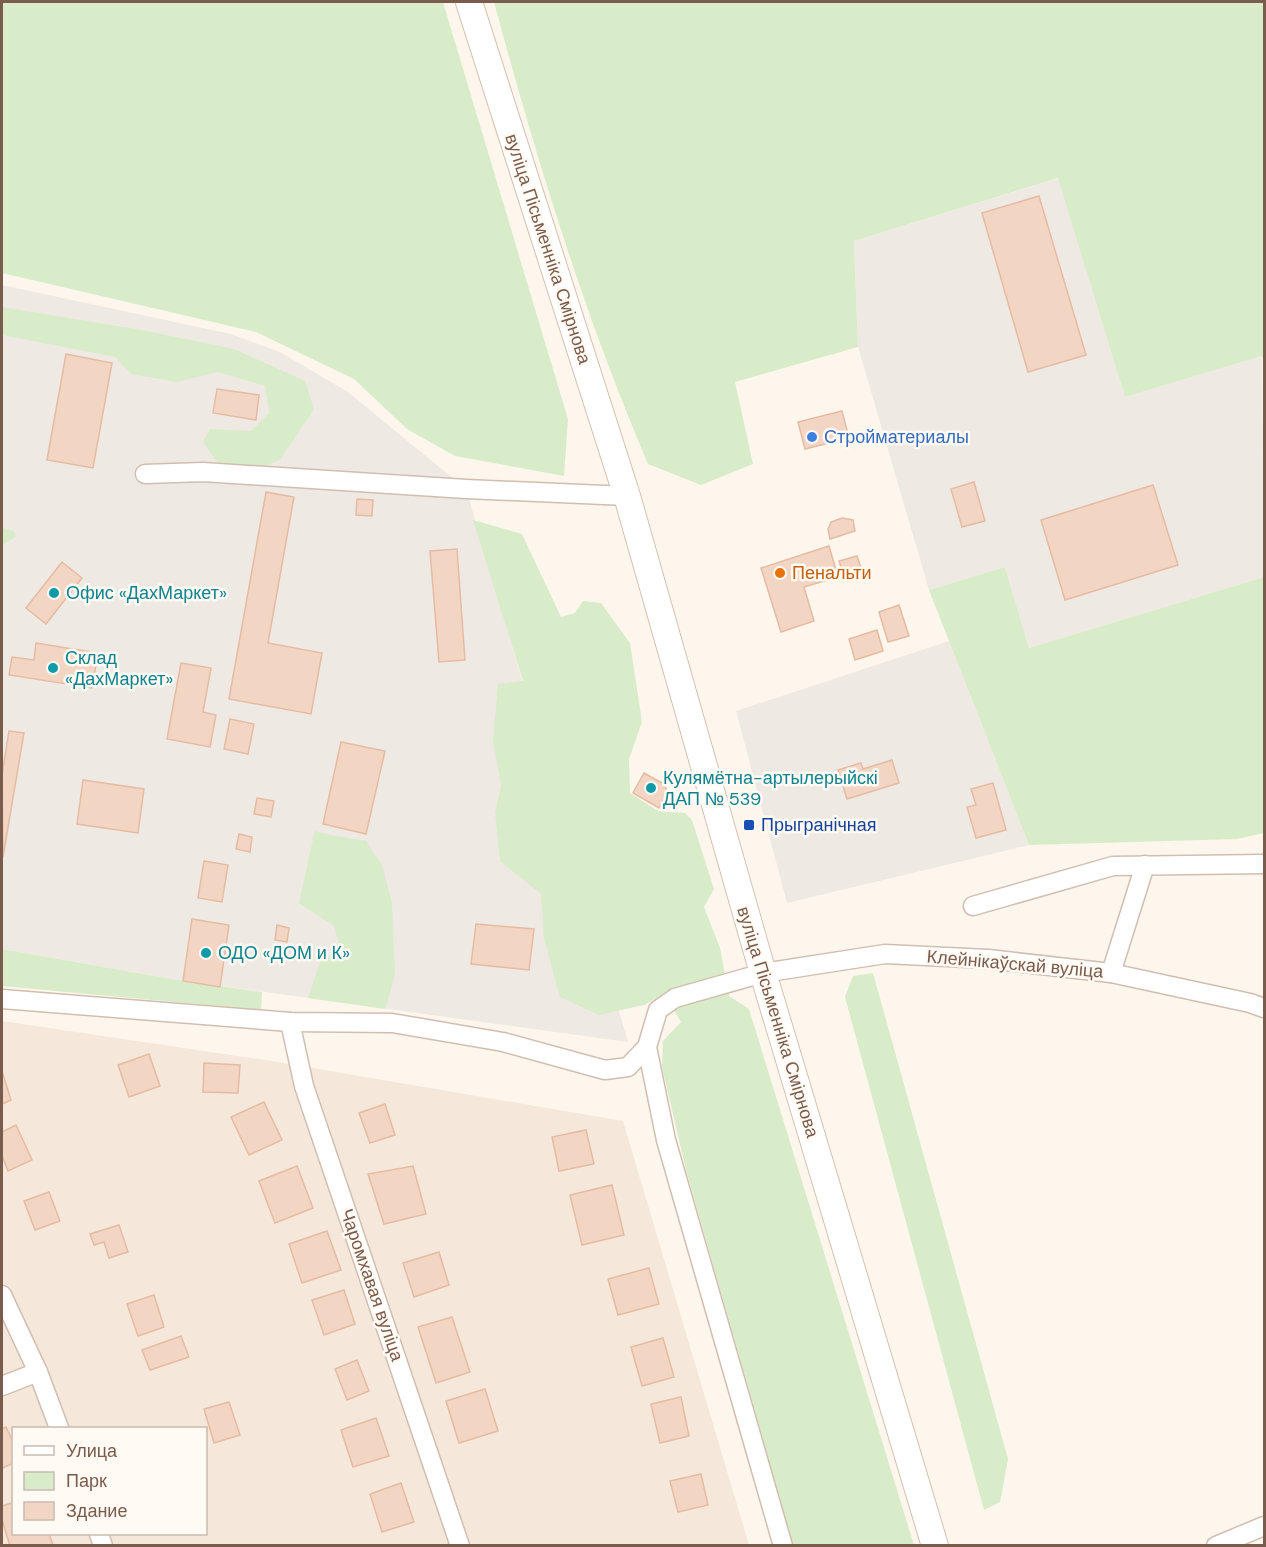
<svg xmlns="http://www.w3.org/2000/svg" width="1266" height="1547" font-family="'DM Sans',sans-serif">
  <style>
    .residential { fill: #f5e8da; fill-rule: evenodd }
    .industrial { fill: #efe9e4 }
    .green { fill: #d8ecc9 }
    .building { fill: #f3d5c3; stroke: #e6bba3; stroke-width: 1.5 }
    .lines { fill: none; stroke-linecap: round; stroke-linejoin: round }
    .minor-casing { stroke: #d1beb0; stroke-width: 21 }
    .secondary-casing { stroke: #d6c0b0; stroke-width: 28 }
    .minor { stroke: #fff; stroke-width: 18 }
    .secondary { stroke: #fff; stroke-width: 26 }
    .shop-dot { fill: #3f7fe0; stroke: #fffaf3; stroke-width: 2 }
    .food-dot { fill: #e8710a; stroke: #fffaf3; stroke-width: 2 }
    .culture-dot { fill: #0f9aa8; stroke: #fffaf3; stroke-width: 2 }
    .transit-dot { fill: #1a4fb4; stroke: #fffaf3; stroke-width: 2 }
    .labels { text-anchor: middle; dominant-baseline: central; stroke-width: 5; stroke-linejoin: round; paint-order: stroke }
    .street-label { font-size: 18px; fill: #7a5c4d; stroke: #fffaf3 }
    .shop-label { font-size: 18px; fill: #366cbe; stroke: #fffaf3; text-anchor: start }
    .food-label { font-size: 18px; fill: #c56008; stroke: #fffaf3; text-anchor: start }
    .culture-label { font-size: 18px; fill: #0d838f; stroke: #fffaf3; text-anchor: start }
    .transit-label { font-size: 18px; fill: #164399; stroke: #fffaf3; text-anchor: start }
  </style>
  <rect width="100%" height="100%" fill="#fdf6ec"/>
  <!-- residential -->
  <path class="residential" d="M2,1021l270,40 351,60 126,424 -747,1zM14,1428h192v106h-192z"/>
  <!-- industrial -->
  <g class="industrial">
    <path d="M1059,178l66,219 137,-41 2,221 -235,71 -24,-81 -76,23 -71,-243 -4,-106z"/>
    <path d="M2,285l229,49 49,18 68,40 118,97 162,553 -451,-62 -175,-31z"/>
    <path d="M949,641l80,204 -242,58 -51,-192z"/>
  </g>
  <!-- green -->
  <g class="green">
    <path d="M2,2h441l125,417 -4,57 -109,-20 -48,-27 -53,-50 -98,-47 -254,-59z"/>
    <path d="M494,2h770v361l-2,-7 -137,41 -67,-219 -204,63 4,106 -123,35 18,82 -52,21 -53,-21c-64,-150 -112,-306 -154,-462z"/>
    <path d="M2,307l140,23 92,19 71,32 9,28 -34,51 -21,8 -42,-6 -14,-20 7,-13 41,2 18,-18 -4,-27 -47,-14 -41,10 -46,-8 -16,-17 -113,-22z"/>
    <path d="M473,520l49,14 39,83 14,-4 8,-12 18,2 29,40 12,79 -13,37 1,34 28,18 27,2 7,7 22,69 -10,18 16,41 9,48 20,13 165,536h-121l-107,-375 -24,-103 1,-26 18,-19 -17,-28 -20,11 -45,10 -39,-18 -16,-58 -3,-45 -41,-33 -5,-49 6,-26 -8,-46 5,-56 25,-3z"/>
    <path d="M2,527l13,5 1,5 -14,8z"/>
    <path d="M1005,567l24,81 235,-71v256l-27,6 -208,6 -100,-255z"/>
    <path d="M315,830l5,3 46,8 16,24 10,38 3,72 -10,34 -77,-11 13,-39 20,-7 -7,-26 -35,-23z"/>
    <path d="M2,949l175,31 85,12 -1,18 -259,-24z"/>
    <path d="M873,973l135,486 -8,43 -16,8 -139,-513 8,-21z"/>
  </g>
  <!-- building -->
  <g class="building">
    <path d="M1039,196l47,159 -58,17 -46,-159z"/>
    <path d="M66,354l46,9 -19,105 -46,-8z"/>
    <path d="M217,389l42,6 -3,25 -43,-7z"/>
    <path d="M842,411l7,27 -44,11 -7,-27z"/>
    <path d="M974,482l11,39 -23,6 -11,-38z"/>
    <path d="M1153,485l25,80 -113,35 -24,-80z"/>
    <path d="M266,492l28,5 -26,146 54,10 -11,61 -82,-15z"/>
    <path d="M357,499l16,1 -1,16 -16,-1z"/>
    <path d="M842,518l11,2 2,11 -25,8 -2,-10 3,-7z"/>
    <path d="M829,546l9,31 -34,10 10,34 -33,11 -20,-64z"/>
    <path d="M457,549l8,111 -26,2 -9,-111z"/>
    <path d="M857,556l5,15 -18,5 -5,-15z"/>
    <path d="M62,562l20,16 -36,46 -20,-16z"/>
    <path d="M899,605l10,31 -21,6 -9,-30z"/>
    <path d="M877,630l6,21 -28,9 -6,-21z"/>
    <path d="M36,643l62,10 -6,35 -83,-13 3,-18 22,3z"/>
    <path d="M181,663l30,5 -8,44 13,3 -6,32 -43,-8z"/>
    <path d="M230,719l24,5 -6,30 -24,-5z"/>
    <path d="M9,731l15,2 -21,124 -1,-82z"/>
    <path d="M341,742l44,9 -19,83 -43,-10z"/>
    <path d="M892,760l7,23 -52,16 -9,-29 23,-7 2,6z"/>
    <path d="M644,773l20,11 4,9 -9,15 -26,-15z"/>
    <path d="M83,780l61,9 -6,44 -61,-9z"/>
    <path d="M993,783l13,47 -30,8 -9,-31 9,-2 -5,-16z"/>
    <path d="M257,798l17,3 -3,16 -17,-3z"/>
    <path d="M239,834l13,3 -2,15 -14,-3z"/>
    <path d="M204,861l24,4 -6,37 -24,-4z"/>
    <path d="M192,919l37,6 -9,62 -37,-6z"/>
    <path d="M476,924l58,5 -5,41 -58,-6z"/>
    <path d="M277,925l12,3 -2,14 -12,-2z"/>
    <path d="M149,1054l11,32 -31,11 -11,-32z"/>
    <path d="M204,1063l36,2 -2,28 -35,-1z"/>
    <path d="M2,1071l9,29 -9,4z"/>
    <path d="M264,1102l18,38 -33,15 -18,-38z"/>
    <path d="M385,1104l10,31 -25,8 -11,-30z"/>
    <path d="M16,1125l16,35 -24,11 -6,-15v-24z"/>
    <path d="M586,1130l8,34 -35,7 -7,-34z"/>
    <path d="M297,1166l16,42 -38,15 -16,-42z"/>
    <path d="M413,1166l13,48 -42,10 -16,-50z"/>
    <path d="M612,1185l12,50 -42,10 -12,-50z"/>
    <path d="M49,1192l11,29 -25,9 -11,-29z"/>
    <path d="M119,1225l9,27 -19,6 -5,-16 -10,3 -4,-11z"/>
    <path d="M327,1231l14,39 -39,13 -13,-39z"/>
    <path d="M439,1252l10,33 -35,12 -11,-34z"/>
    <path d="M649,1268l10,36 -41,11 -10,-36z"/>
    <path d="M344,1290l11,34 -31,11 -12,-35z"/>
    <path d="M154,1295l10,32 -26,9 -11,-32z"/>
    <path d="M452,1317l18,55 -34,11 -18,-56z"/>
    <path d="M181,1336l8,21 -39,13 -8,-20z"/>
    <path d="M663,1338l11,39 -32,9 -11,-39z"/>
    <path d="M357,1360l12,31 -22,9 -12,-31z"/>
    <path d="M485,1389l13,42 -39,12 -13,-42z"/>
    <path d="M681,1397l8,39 -29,7 -9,-39z"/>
    <path d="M229,1402l11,33 -26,8 -10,-34z"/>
    <path d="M376,1418l13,38 -36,11 -12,-37z"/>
    <path d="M6,1427l8,17v19l-12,5v-39z"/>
    <path d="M701,1474l7,31 -30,7 -8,-31z"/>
    <path d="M401,1483l13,39 -32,10 -12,-38z"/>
    <path d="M14,1502v32h35l4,11 -43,1 -8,-26v-14z"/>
  </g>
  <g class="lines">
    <!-- minor casing -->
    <g class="minor-casing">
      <g id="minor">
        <path d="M145,474l58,-2 263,17 161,7"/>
        <path d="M973,906l140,-40 151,-2"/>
        <path d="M1111,973l34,-108"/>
        <path d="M2,999l288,23 102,1 111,19 102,28 23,-3 19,-20 11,-37 17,-12 88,-25 122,-19 103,5 123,14 139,30 14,5"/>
        <path d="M290,1022l14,64 156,460"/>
        <path d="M647,1047l19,93 117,406"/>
        <path d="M2,1295l36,77 21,56"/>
        <path d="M2,1386l36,-14"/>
        <path d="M99,1534l4,12"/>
        <path d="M1216,1546l48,-20"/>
      </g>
    </g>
    <!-- secondary casing -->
    <g class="secondary-casing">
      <path id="secondary" d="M469,2l158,494 136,477 172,573"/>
    </g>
    <!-- minor -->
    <use href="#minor" class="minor"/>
    <!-- secondary -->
    <use href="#secondary" class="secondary"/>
  </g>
  <!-- markers -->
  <circle class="shop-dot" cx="812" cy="437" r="6"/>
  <circle class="food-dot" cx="780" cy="573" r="6"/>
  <g class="culture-dot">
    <circle cx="54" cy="593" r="6"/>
    <circle cx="53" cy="668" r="6"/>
    <circle cx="651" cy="788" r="6"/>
    <circle cx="206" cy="953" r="6"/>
  </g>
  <rect class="transit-dot" x="743" y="819" width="12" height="12" rx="3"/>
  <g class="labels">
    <!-- street labels -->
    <g class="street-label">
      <text transform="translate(548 249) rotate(72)">вуліца Пісьменніка Смірнова</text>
      <text transform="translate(1015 964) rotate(5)">Клейнікаўскай вуліца</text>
      <text transform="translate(778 1022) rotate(73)">вуліца Пісьменніка Смірнова</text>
      <text transform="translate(372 1285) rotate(71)">Чаромхавая вуліца</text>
    </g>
    <!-- shop labels -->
    <g class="shop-label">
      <text x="824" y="437">Стройматериалы</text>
    </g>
    <!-- food labels -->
    <g class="food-label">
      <text x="792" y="573">Пенальти</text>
    </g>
    <!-- culture labels -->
    <g class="culture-label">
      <text x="66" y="593">Офис «ДахМаркет»</text>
      <text x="65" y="658">Склад<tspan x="65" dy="21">«ДахМаркет»</tspan></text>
      <text x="663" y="778">Кулямётна-артылерыйскі<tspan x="663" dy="21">ДАП № 539</tspan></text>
      <text x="218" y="953">ОДО «ДОМ и К»</text>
    </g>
    <!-- transit labels -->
    <g class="transit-label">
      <text x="761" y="825">Прыгранічная</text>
    </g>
  </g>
  <!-- border -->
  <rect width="1266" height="1547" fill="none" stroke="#7a5c4d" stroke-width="6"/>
  <!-- legend -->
  <rect x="12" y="1427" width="195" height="108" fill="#fffaf3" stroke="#cabbb1" stroke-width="1.5"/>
  <rect x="24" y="1446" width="30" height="9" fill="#ffffff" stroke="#cabbb1" stroke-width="1.5"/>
  <text x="66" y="1457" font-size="18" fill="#7a5c4d">Улица</text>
  <rect x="24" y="1472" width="30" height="18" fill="#d8ecc9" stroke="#cabbb1" stroke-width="1.5"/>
  <text x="66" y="1487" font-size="18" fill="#7a5c4d">Парк</text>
  <rect x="24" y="1502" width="30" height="18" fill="#f3d5c3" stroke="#cabbb1" stroke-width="1.5"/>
  <text x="66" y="1517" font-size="18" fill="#7a5c4d">Здание</text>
</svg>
